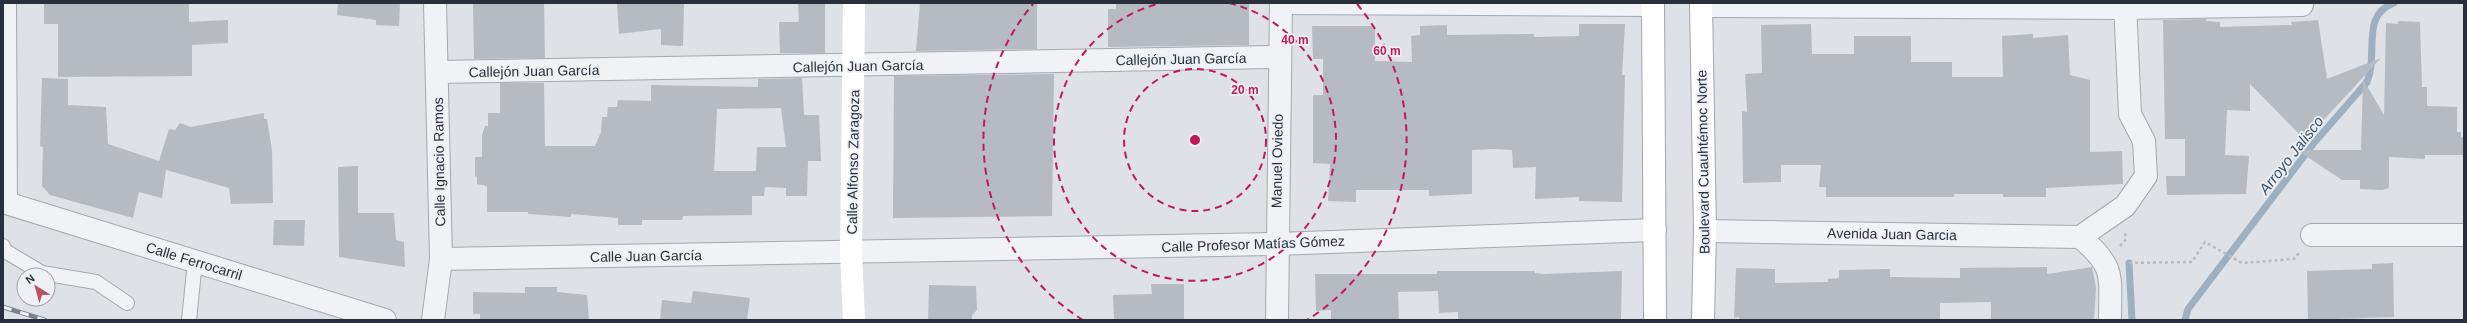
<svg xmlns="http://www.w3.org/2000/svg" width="2467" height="323" font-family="Arial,sans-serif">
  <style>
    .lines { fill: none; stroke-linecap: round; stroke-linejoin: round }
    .stream { stroke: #9db0c2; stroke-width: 7 }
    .building { fill: #b6bbc2; fill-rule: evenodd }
    .lane-casing { stroke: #a4a8af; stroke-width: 16 }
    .street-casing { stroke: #a4a8af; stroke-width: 24 }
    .primary-casing { stroke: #9fa6b0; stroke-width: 24 }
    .path { stroke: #b8bcc1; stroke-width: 2.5; stroke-dasharray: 3 3; stroke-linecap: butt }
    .lane { stroke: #f0f2f5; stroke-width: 14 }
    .street { stroke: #f0f2f5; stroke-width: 22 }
    .secondary { stroke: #fff; stroke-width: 22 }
    .primary { stroke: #fff; stroke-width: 22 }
    .rail-casing { stroke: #79828e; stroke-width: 4.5 }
    .rail { stroke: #edf0f4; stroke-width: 3; stroke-dasharray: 9; stroke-linecap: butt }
    .ring { fill: none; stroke: #c2185b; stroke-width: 2; stroke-dasharray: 7 5 }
    .labels { text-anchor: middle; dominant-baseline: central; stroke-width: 3.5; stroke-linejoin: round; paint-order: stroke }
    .street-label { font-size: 14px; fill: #29303b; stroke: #edf0f4 }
    .water-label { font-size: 15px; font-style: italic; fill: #38506a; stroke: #edf0f4 }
    .centre { fill: #c2185b; stroke: #edf0f4; stroke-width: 2 }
    .ring-label { font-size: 12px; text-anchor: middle; font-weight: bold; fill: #c2185b; stroke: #edf0f4; stroke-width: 3.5; stroke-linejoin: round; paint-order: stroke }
  </style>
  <rect width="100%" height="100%" fill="#dee1e6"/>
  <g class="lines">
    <!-- stream -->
    <g class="stream">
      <path d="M2129,263l3,57"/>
      <path d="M2185,320l3,-11 126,-166 53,-61c12,-29 -7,-67 27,-79"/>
    </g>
  </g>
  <!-- building -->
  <g class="building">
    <path d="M44,3h145v19l39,-2v23l-36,2v31l-134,1v-53h-14z"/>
    <path d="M338,3h62l-1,23 -23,-1v-5l-39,-5z"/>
    <path d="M473,3h71l1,55 -71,1z"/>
    <path d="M617,3h67l-1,43 -22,-1v-16l-42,5z"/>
    <path d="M798,3h27v50h-45l-1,-31h20z"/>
    <path d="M920,3l117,1v45l-121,2z"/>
    <path d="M1116,3h133v42l-141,2v-38h8z"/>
    <path d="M2206,19v2l14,1v5l72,-2 -1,-3 27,-2 9,59 54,-21 -76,82 -55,-56v27l-23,-1 -2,45 24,1 -3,38 -79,1 -1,-19h19v-37h-20l-2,-119z"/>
    <path d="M2398,21l22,1 2,65h5v19l30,1v25h4v5l3,1 -1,17h-38v4l-36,-2v31l-7,2 -22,-1v-9h-18l-45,-30h64l2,-71 21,36 2,-92 12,1z"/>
    <path d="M1579,24h46l-3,51h3l-3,127 -43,-1v-4l-44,2 1,-32 -23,1 -1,-18 -18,-1 -22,1v44l-43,2v-6h-73v12l-28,-1 2,-37 -17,-1v-68h10v-36h-10l-1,-33h63v35l37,1 -1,-26 9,-1v-9l27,-1v10l87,-1v3l45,-1z"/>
    <path d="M1811,24l1,30h42v-18h57v26h41v15h51l-1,-41 31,-2v4l35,-3 2,40 20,5v72l32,-1 1,33 -77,4v9h-43v-3h-49v3h-128v-10h-7l2,-22h-40v17l-38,1 -1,-72 5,1 -2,-38 17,-1 -1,-48z"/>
    <path d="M1054,74l-2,142 -159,2 1,-142z"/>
    <path d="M42,78l26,1v26l38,2 2,37 51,17 10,-32 6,1 5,-7 11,4 73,-14v6h3l5,31 1,53 -42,1 -2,-16 -63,-18 -4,28 -23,-6 -6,26 -83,-23 -8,-9 1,-39 -3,-1z"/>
    <path d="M802,78l2,37h15l2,46h-13l-1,35h-21v-8l-21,-1 -1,9h-12v19l-69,1 -1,4h-40v5h-24v-7l-47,-4v3l-43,-3v-2h-41v-26l-10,-2v-7l-2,-1v-19h7v-22l3,-9h3v-13h12v-30h44l1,63h50l6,-14 1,-15h5l1,-10h9l1,-7 33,1v-16l107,2v-8zM781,108l5,39h-29l-1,24h-42l3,-62z"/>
    <path d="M358,166v47h36l2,27 8,2 1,25 -66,-10 -1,-90z"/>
    <path d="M274,220h31l-1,26 -31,-1z"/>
    <path d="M2393,263l1,54 -86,3 -1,-49 65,-2v-5z"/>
    <path d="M2047,267v7l45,-7 4,21 -2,32h-103v-18l-51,1v17h-201v-3l-5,1 2,-50 39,1v14l53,-1v-3l11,-1v-8l51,-1v8l70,1v-10z"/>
    <path d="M1437,271h98v2l8,1 79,-3 -1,49h-163v-8l-19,1 -1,-22 -40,1 1,28 -68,-1v-9l-15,1 -1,-37h122z"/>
    <path d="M1151,284h33v36h-70l-1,-25 39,-1z"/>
    <path d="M929,285l47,1 1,24 -5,5v5h-44z"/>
    <path d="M525,287h32v5l30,3 2,25h-109v-6h-7v-22l52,1z"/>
    <path d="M693,291l57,7 -3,22h-87l2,-20 29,3z"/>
  </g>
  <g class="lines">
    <!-- lane casing -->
    <g class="lane-casing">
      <g id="lane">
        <path d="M3,246l2,5 37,22 54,9 31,21"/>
        <path d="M189,320l6,-59"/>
      </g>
    </g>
    <!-- street casing -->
    <g class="street-casing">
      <g id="street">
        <path d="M5,3l1,199"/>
        <path d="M1281,3l372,2"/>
        <path d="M1701,6l424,2 177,-3"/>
        <path d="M437,72l841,-15"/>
        <path d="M3,202l382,118"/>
        <path d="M1705,231l375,6"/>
        <path d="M2312,235h152"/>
        <path d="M441,259l836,-15 378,-14"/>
        <path d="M433,320l8,-61 -6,-256"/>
        <path d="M1277,320l4,-317"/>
        <path d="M2110,320c0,-44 6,-53 -30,-83l45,-31 21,-30 -2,-35 -14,-27 -5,-111"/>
      </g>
    </g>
    <!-- primary casing -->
    <g class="primary-casing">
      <g id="primary">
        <path d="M1653,3l2,317"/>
        <path d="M1701,3l4,228 -2,89"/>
      </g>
    </g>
    <!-- path -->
    <g class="path">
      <path d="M2120,246l6,-7 -1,-6"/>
      <path d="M2129,263l63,-1 13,-20 37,21 52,-4 5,-6"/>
    </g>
    <!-- lane -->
    <use href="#lane" class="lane"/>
    <!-- street -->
    <use href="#street" class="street"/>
    <!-- secondary -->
    <path class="secondary" d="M854,320l-3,-67 3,-250"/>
    <!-- primary -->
    <use href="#primary" class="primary"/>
    <!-- rail casing -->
    <g class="rail-casing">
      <path id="rail" d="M3,307l42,13"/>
    </g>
    <!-- rail -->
    <use href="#rail" class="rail"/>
  </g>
  <!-- distance rings -->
  <g class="ring">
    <circle cx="1195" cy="140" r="71"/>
    <path d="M1229 3A141 141 0 1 1 1161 3"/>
    <path d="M1083 320A212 212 0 0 1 1033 4M1357 4A212 212 0 0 1 1307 320"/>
  </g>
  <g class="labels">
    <!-- street labels -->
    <g class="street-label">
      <text transform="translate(1181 59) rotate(-1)">Callejón Juan García</text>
      <text transform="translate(858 66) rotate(-1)">Callejón Juan García</text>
      <text transform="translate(534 71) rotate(-1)">Callejón Juan García</text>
      <text transform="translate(1277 161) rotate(-89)">Manuel Oviedo</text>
      <text transform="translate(439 162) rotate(-91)">Calle Ignacio Ramos</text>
      <text transform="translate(853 162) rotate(-89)">Calle Alfonso Zaragoza</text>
      <text transform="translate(1703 162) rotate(-91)">Boulevard Cuauhtémoc Norte</text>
      <text transform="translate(1892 234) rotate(1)">Avenida Juan Garcia</text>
      <text transform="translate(1253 244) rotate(-2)">Calle Profesor Matías Gómez</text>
      <text transform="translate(646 256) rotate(-1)">Calle Juan García</text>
      <text transform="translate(194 261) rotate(17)">Calle Ferrocarril</text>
    </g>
    <!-- water labels -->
    <g class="water-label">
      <text transform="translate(2291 155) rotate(-52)">Arroyo Jalisco</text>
    </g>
  </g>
  <circle cx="1195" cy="140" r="6" class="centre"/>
  <g class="ring-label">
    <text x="1295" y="44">40 m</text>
    <text x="1387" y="55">60 m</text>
    <text x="1245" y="94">20 m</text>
  </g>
  <!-- border -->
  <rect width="2467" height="323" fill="none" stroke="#29303b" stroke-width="8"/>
  <!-- north arrow -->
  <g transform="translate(36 287) rotate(323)"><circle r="19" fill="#edf0f4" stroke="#9fa3aa"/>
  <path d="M0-3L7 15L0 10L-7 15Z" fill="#bf4f63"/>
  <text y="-6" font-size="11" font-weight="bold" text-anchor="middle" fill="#29303b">N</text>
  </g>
</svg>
